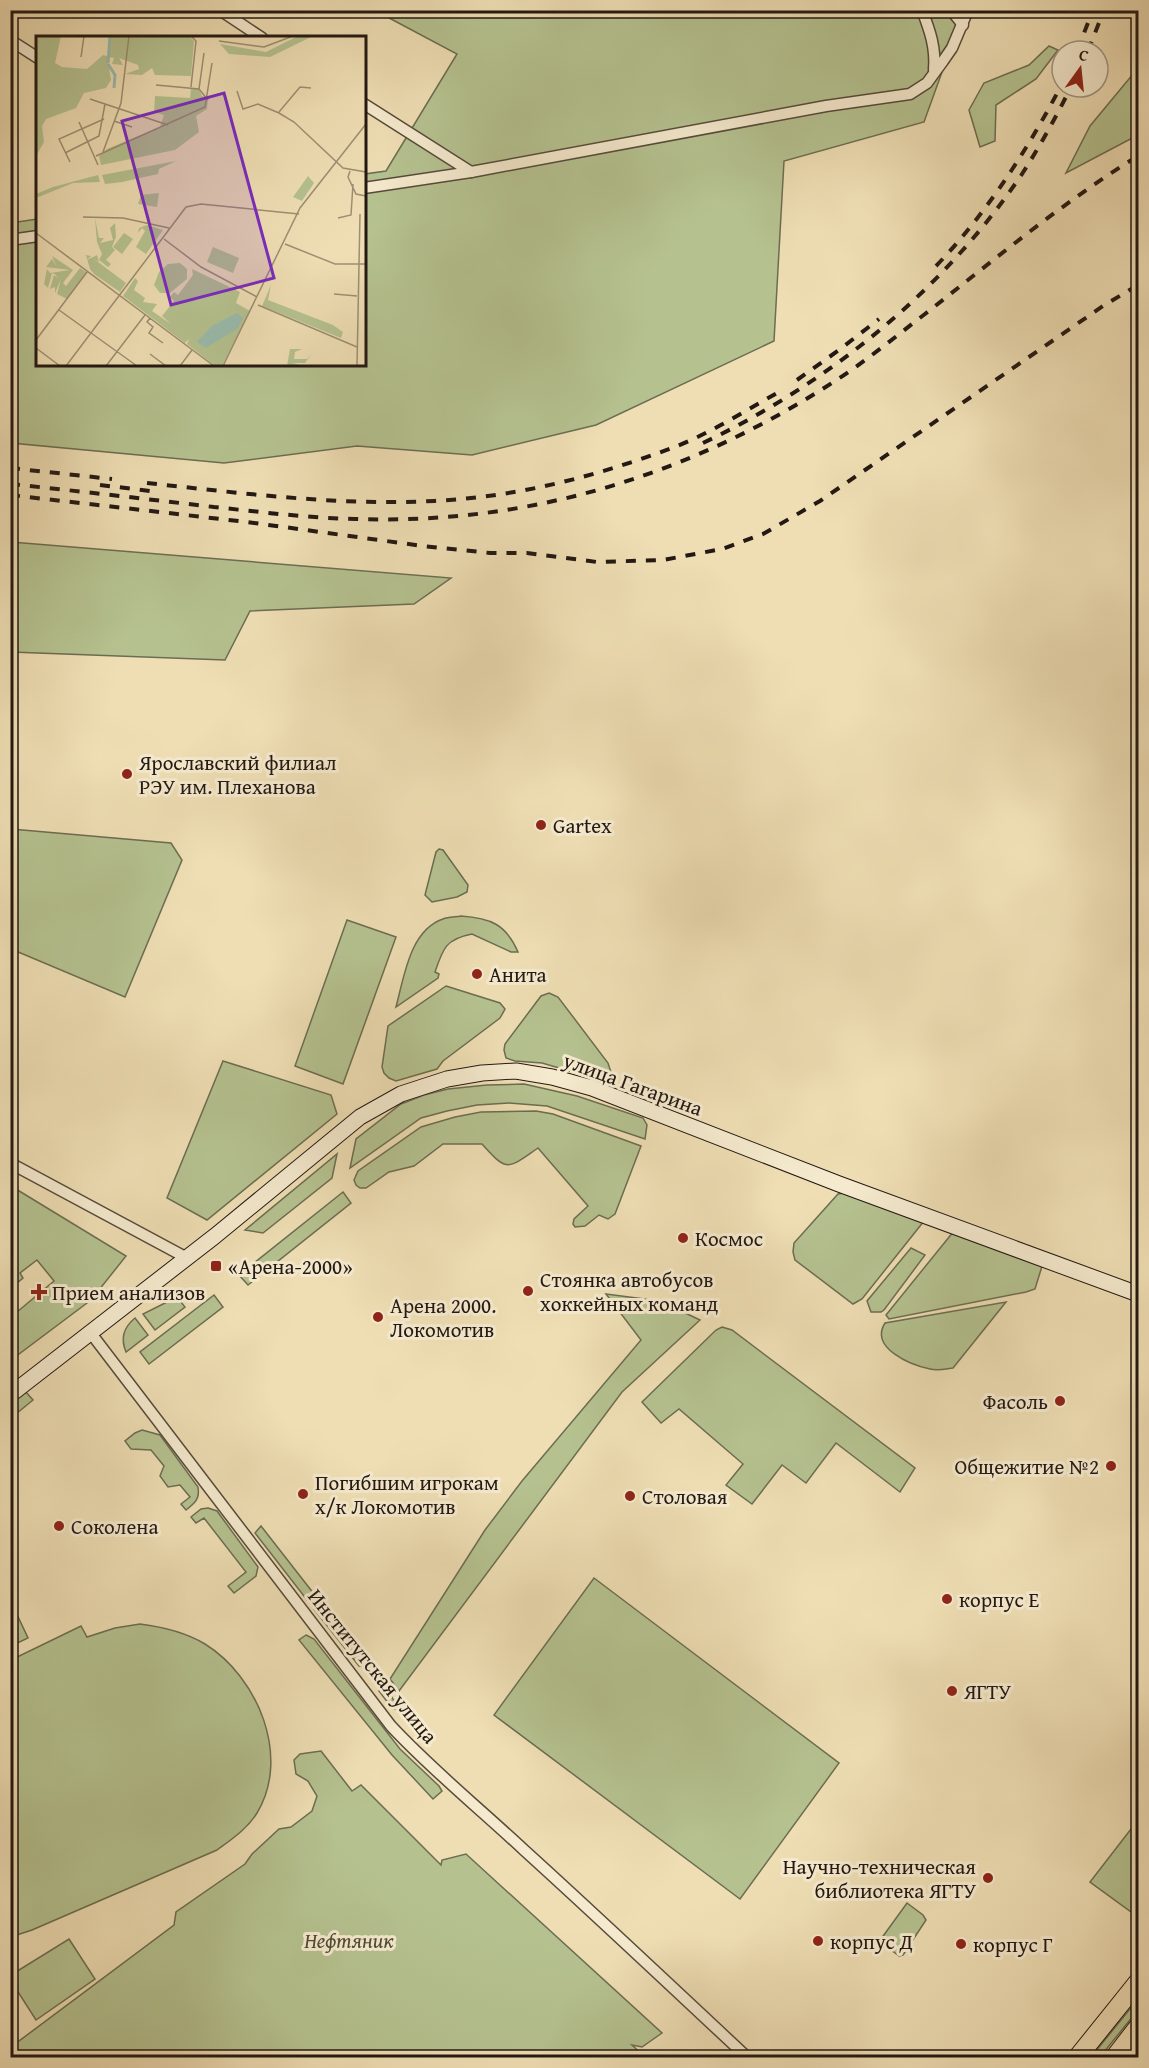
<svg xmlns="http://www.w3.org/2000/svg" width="1149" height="2068" font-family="'Gentium Book Plus',serif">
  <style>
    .green { fill: #b5c290; stroke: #6c6d52; stroke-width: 1.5 }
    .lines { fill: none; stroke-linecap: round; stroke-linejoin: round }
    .street-casing { stroke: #564a3b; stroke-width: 13 }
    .secondary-casing { stroke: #231813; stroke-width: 17 }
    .primary-casing { stroke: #231813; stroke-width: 20 }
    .street { stroke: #f5eace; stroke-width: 10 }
    .secondary { stroke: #f5eace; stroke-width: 15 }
    .primary { stroke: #efdeb4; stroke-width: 18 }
    .rail { stroke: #231813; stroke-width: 4; stroke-dasharray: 10 10; stroke-linecap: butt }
    .poi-dot { fill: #8f2418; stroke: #f5eace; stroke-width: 2 }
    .labels { text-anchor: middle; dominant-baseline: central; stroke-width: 6; stroke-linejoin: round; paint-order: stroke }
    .poi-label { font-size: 21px; fill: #231813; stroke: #f5eace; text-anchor: start }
    .street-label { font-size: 21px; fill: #231813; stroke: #f5eace }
    .park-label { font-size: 21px; font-style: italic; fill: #4f4b38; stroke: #f5eace }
    .inset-river { fill: none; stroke: #9abcae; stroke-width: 3 }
    .inset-road { fill: none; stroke: #9d8f74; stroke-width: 1.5 }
    .view { fill: #7b2cbf; fill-opacity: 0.15; stroke: #7b2cbf; stroke-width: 3 }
    .inset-edge { fill: none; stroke: #231813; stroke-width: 3 }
  </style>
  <rect width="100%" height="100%" fill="#efdeb4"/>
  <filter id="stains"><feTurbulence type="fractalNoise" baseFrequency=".00333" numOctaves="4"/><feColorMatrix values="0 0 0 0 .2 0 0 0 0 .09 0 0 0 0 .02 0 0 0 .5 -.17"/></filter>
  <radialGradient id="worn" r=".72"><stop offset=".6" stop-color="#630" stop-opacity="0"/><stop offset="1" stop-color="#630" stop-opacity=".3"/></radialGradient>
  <!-- green -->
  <g class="green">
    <path d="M376,11h588l-40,111 -140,39 -10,180 -178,84 -124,30 -115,-9 -133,17 -213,-20v-220l26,-4 1,145h326l1,-190 21,-3 71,-117z"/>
    <path d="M1049,46l9,4 -22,29 -40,26 -1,36 -15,6 -11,-37 15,-27 45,-18z"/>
    <path d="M1138,68v67l-72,38 24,-47z"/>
    <path d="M11,542l440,36 -37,26 -164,7 -25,49 -214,-8z"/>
    <path d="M11,829l160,14 11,17 -57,137 -114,-48z"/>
    <path d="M439,849l4,1 25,35 -1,7 -10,5 -25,5 -7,-7 11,-43z"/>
    <path d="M461,916c29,2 45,8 57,36h-7l-39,-18c-26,5 -29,14 -37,38l4,2 -1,4 -42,29c8,-30 14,-77 47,-88 5,-2 13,-2 18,-3z"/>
    <path d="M347,920l49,17 -53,147 -48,-18z"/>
    <path d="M446,986l54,17 5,6 -5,9 -57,43 -6,8 -41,12 -7,-3 -5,-5 -2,-6 6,-41z"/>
    <path d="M549,993l9,4 50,66 3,9 -5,7h-9l-55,-16 -27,-2 -9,-3 -2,-8 1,-6 36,-48z"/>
    <path d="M223,1061l108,34 6,19 -130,106 -40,-22z"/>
    <path d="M524,1084l53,12 66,22 4,7 -2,14 -98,-33 -38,-3 -32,2 -30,6 -26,7 -71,50 6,-29 45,-35 23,-9 24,-6 39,-4z"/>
    <path d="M536,1111l17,3 88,32 -26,68 -7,5 -9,-4 -14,11 -10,1 -2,-3 1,-5 14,-13 -50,-58c-31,21 -30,25 -56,-4h-39l-29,22 -25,6 -23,16h-6l-4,-3 -2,-5 4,-9 63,-44 34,-10 26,-5z"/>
    <path d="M337,1154l-5,24 -69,55 -18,-3z"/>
    <path d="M11,1186l115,70 -35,44 -80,60v-43l43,-36 -17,-21 -17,13 3,5 -12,10z"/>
    <path d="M343,1192l8,11 -103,82 -9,-10z"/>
    <path d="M850,1192l74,29 -62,78 -9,5 -58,-44 -2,-8 1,-9 44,-49z"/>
    <path d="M954,1231l89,32 -8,26 -9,3 -137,27 -3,-4z"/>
    <path d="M911,1248l14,7 -41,55 -3,2h-10l-4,-11z"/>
    <path d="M606,1294l54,7 40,19 -78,72 -223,299 -9,-12 95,-149 37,-49 119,-141z"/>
    <path d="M214,1295l9,12 -74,57 -9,-12z"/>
    <path d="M177,1297l8,10 -30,23 -12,-16z"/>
    <path d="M1006,1302l-53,66c-8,1 -15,3 -23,1 -19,-4 -61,-21 -45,-46z"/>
    <path d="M135,1318l13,17 -22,17c-6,-14 -2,-25 9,-34z"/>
    <path d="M722,1327l10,3 183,138 -15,24 -64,-49 -30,40 -24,-18 -30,39 -26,-19 17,-21 -64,-55 -18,14 -19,-21 74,-72z"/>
    <path d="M25,1391l8,9 -22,18v-15z"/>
    <path d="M142,1430l18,5 38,52c2,12 -3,16 -12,23l-5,-6 9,-7 -10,-12 -12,2 -8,-11 4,-10 -13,-16 -20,-1 -6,-8 10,-8z"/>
    <path d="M208,1508l9,3 41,56 -2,9 -22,17 -6,-7 18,-14 -42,-54 -8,5 -5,-6 10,-8z"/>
    <path d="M261,1526l53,68 -7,6 -52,-67z"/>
    <path d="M594,1578l245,185 -99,136 -246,-184z"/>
    <path d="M320,1603l50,64 -11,-1 -45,-57z"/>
    <path d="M13,1606l15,32 -17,8v-38z"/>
    <path d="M140,1624c24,3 45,8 65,20 53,33 86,113 52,169 -10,16 -25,26 -40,37l-185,80 -21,7v-277l70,-34 6,11 28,-9z"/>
    <path d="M306,1635l8,4 86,110 39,37 3,5 -9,8 -41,-44 -93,-115z"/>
    <path d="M384,1685l14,22 -3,2 -3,-1 -13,-17z"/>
    <path d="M321,1751l31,40 9,-6 80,80 1,-5 24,-6 196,179 -20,14 -10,-2 13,12h-634v-10l163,-122 2,-13 69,-48 7,-10 27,-25 12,-2 21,-16 5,-15 -9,-15 -12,-7 -2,-14 6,-6z"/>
    <path d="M1138,1820v97l-48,-35z"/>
    <path d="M907,1903l16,12 3,5 -23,35 -4,1 -17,-13 -1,-4z"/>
    <path d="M69,1939l26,40 -59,41 -25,-39v-6z"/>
    <path d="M1138,1999v11l-38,47h-9z"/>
  </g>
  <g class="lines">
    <!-- street casing -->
    <g class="street-casing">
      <g id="street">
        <path d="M220,10l42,28"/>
        <path d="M922,10c8,21 14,38 12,60"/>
        <path d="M951,10l12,15"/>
        <path d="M10,40l28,18"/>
        <path d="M364,104l107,68"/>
        <path d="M364,188l107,-16 355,-66 84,-12 17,-11 16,-22 9,-13 16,-38"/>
        <path d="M10,240l28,-4"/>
        <path d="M10,1163l177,95"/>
        <path d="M90,1332l301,394c41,44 88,82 133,124 75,68 149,138 224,208"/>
      </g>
    </g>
    <!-- secondary casing -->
    <g class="secondary-casing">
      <path id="secondary" d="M10,1395l205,-159 145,-119 41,-23 46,-15 35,-6 34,-2 36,6 40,11 247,96 299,110"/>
    </g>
    <!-- primary casing -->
    <g class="primary-casing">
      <g id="primary">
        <path d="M1077,2058l61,-76"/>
        <path d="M1114,2058l24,-31"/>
      </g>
    </g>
    <!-- street -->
    <use href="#street" class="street"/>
    <!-- secondary -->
    <use href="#secondary" class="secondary"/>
    <!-- primary -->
    <use href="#primary" class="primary"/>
    <!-- rail -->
    <g class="rail">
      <path d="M1077,51l16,-41"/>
      <path d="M1088,51l16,-41"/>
      <path d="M936,266c51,-53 92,-117 126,-182"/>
      <path d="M797,380l42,-30 40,-31"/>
      <path d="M703,443c126,-60 241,-153 319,-269 18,-28 34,-57 49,-87"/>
      <path d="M10,468l102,11"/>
      <path d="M147,483c113,12 228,28 341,13 62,-8 125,-26 184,-48 37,-14 71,-36 105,-55"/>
      <path d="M10,484c68,7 136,15 204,23 47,5 94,11 141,12 175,6 335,-44 480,-138 31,-20 60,-44 90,-67 69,-54 138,-112 213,-158"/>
      <path d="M100,485l59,7"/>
      <path d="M10,495l237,27 176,24 67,7h37l70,9 66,-2 59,-11 41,-15 57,-33 283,-195 35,-21"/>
    </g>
  </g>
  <!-- markers -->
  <g class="poi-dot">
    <circle cx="127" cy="774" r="6"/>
    <circle cx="541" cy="825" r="6"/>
    <circle cx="477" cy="974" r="6"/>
    <circle cx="683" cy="1238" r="6"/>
    <rect x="210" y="1260" width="12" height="12" rx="3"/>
    <circle cx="528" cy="1291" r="6"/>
    <path d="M36 1283h6v6h6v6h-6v6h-6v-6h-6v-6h6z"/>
    <circle cx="378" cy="1317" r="6"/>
    <circle cx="1060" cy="1401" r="6"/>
    <circle cx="1111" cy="1466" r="6"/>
    <circle cx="303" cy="1494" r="6"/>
    <circle cx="630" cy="1496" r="6"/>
    <circle cx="59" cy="1526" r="6"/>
    <circle cx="947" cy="1599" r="6"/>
    <circle cx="952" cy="1691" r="6"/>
    <circle cx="988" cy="1878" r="6"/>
    <circle cx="818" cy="1941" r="6"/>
    <circle cx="961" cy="1944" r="6"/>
  </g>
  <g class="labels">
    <!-- poi labels -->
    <g class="poi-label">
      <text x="139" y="762">Ярославский филиал<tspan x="139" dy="24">РЭУ им. Плеханова</tspan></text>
      <text x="553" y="825">Gartex</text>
      <text x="489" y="974">Анита</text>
      <text x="695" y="1238">Космос</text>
      <text x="228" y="1266">«Арена-2000»</text>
      <text x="540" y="1279">Стоянка автобусов<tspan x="540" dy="24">хоккейных команд</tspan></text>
      <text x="52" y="1292">Прием анализов</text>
      <text x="390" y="1305">Арена 2000.<tspan x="390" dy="24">Локомотив</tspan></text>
      <text x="1048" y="1401" text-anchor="end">Фасоль</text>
      <text x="1099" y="1466" text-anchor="end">Общежитие №2</text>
      <text x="315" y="1482">Погибшим игрокам<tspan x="315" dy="24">х/к Локомотив</tspan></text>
      <text x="642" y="1496">Столовая</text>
      <text x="71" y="1526">Соколена</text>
      <text x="959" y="1599">корпус Е</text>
      <text x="964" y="1691">ЯГТУ</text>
      <text x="976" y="1866" text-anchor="end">Научно-техническая<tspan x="976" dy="24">библиотека ЯГТУ</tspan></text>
      <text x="830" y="1941">корпус Д</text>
      <text x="973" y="1944">корпус Г</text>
    </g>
    <!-- street labels -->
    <g class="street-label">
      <text transform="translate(633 1084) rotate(20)">улица Гагарина</text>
      <text transform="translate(373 1666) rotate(51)">Институтская улица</text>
    </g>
    <!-- park labels -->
    <g class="park-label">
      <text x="349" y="1940">Нефтяник</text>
    </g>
  </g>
  <!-- overview -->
  <g transform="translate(36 36)">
    <rect width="330" height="330" fill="#efdeb4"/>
    <path d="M0,0h25l-6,27 7,4 25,2 16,-14 4,1 4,24 -5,8 -22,5 -8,15 -30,11 -4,7 2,16 -8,14zM73,0h80l5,5 -3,35 -36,-1 -3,-7 -10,7 -17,-1 14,-5 -1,-4 -19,-7 4,7 -11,-1 2,-6 -6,-1zM262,0h15l-43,21 -41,-3 -9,-10 46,8zM155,52l8,1 3,7 6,2 -1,11 -11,7 3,16 -24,18 -74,15 -2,-9 8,-7 53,-22 4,-12 -10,-3 1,-16 35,2zM140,125l-17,8 -1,5 -36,8 -17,2 -3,-9zM62,139l2,7 -27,1 -37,15v-4l17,-7zM272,140l6,7 -12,18 -9,-4zM123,157l-2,14 -19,-3 3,-9zM59,182l4,20h5l-4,5 13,-3 -3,-12 5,-5 1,14 -4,10 3,3 -9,10 5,4 -3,3 -9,-7 3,-6 -5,-12zM111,189l16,5 -17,24 -10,-7 9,-16 -3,-3 -4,5 1,-5zM88,197l9,6 -11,15 -9,-7zM177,211l26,11 -6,15 -26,-11zM50,219l5,1 -4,4 10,-5 2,7 -5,-3 32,24 -6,9 -26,-18 -4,-5zM16,220l21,14 -10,13 3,3 14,-18 6,4 -19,27 -10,-5 4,-15 -6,14v-6l-5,2 4,-14 4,3 -3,-4 -3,-1 -4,15 -4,-4 3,-15 3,4 20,-3 -24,-3 6,-8 5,8zM144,227l7,6v10l-17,14h-10l-6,-8 5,-13 9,-8zM156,233l48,23 -4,11 14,8 -28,55h-7l-28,-22 2,-5 -4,4 -62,-47 12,-18 3,3 -4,9 11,8 -2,4 14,2 -5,7 19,13 -9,-8 12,-15 -4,-4 4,-5 4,3 15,-20zM235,249l-3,15 65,25 10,7 -2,6 -79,-32zM254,313h12l-7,3 -1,7h13l5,-6 -7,10h-12l10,3h-16z" fill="#b5c290"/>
    <path d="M201,277l6,5 -5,10 -32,20 -9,-6 15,-16z" fill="#9abcae"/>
    <path class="inset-river" d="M72,27l2,-27M72,28l7,11 -1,13"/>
    <path class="inset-road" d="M183,5l45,6 29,-11M168,17l-5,36 9,11M45,21l3,-21M120,49l43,4M155,51l5,-46 -5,-5M201,55l6,18 15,-5 21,9 15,9 49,46 23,4M54,63l78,26M243,76l21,-25 11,1M78,85l18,6M43,86l19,43M67,116l18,-49 8,-67M29,117l34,-17 6,-32M60,120l109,-49 7,-44M34,126l-11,-23 45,-20M314,135l-2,6 8,17 10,2M47,181l40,1 46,10M302,182l13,-3 2,-31M0,197l178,133M128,203l37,28 56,30M249,208l50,20h31M298,258l23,2M222,269l99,42M23,274l78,56M114,282l-3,4 6,5 -4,6 14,10M0,304l51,-68M0,312l24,18M114,318l16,12M30,330l120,-159 15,-3 98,10M70,330l39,-51M144,330l12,-16M187,330l77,-158 66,-84M321,330l3,-152"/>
    <path class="view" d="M188,57l50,185 -103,27 -49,-184z"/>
    <rect width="330" height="330" class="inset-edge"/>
  </g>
  <!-- margin -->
  <rect width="1149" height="2068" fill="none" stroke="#efdeb4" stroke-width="36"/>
  <rect x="12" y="12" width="1125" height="2044" fill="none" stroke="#231813" stroke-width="3"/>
  <rect x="18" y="18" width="1113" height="2032" fill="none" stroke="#231813" stroke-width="1.5"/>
  <!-- north arrow -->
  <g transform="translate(1080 69) rotate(15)"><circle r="28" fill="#f5eace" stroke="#a19683" stroke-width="1.5"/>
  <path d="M0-4.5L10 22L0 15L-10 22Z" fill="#8f2418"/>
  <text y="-9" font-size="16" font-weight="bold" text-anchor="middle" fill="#231813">С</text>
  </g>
  <rect width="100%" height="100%" filter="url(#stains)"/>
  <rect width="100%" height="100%" fill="url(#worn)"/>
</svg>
